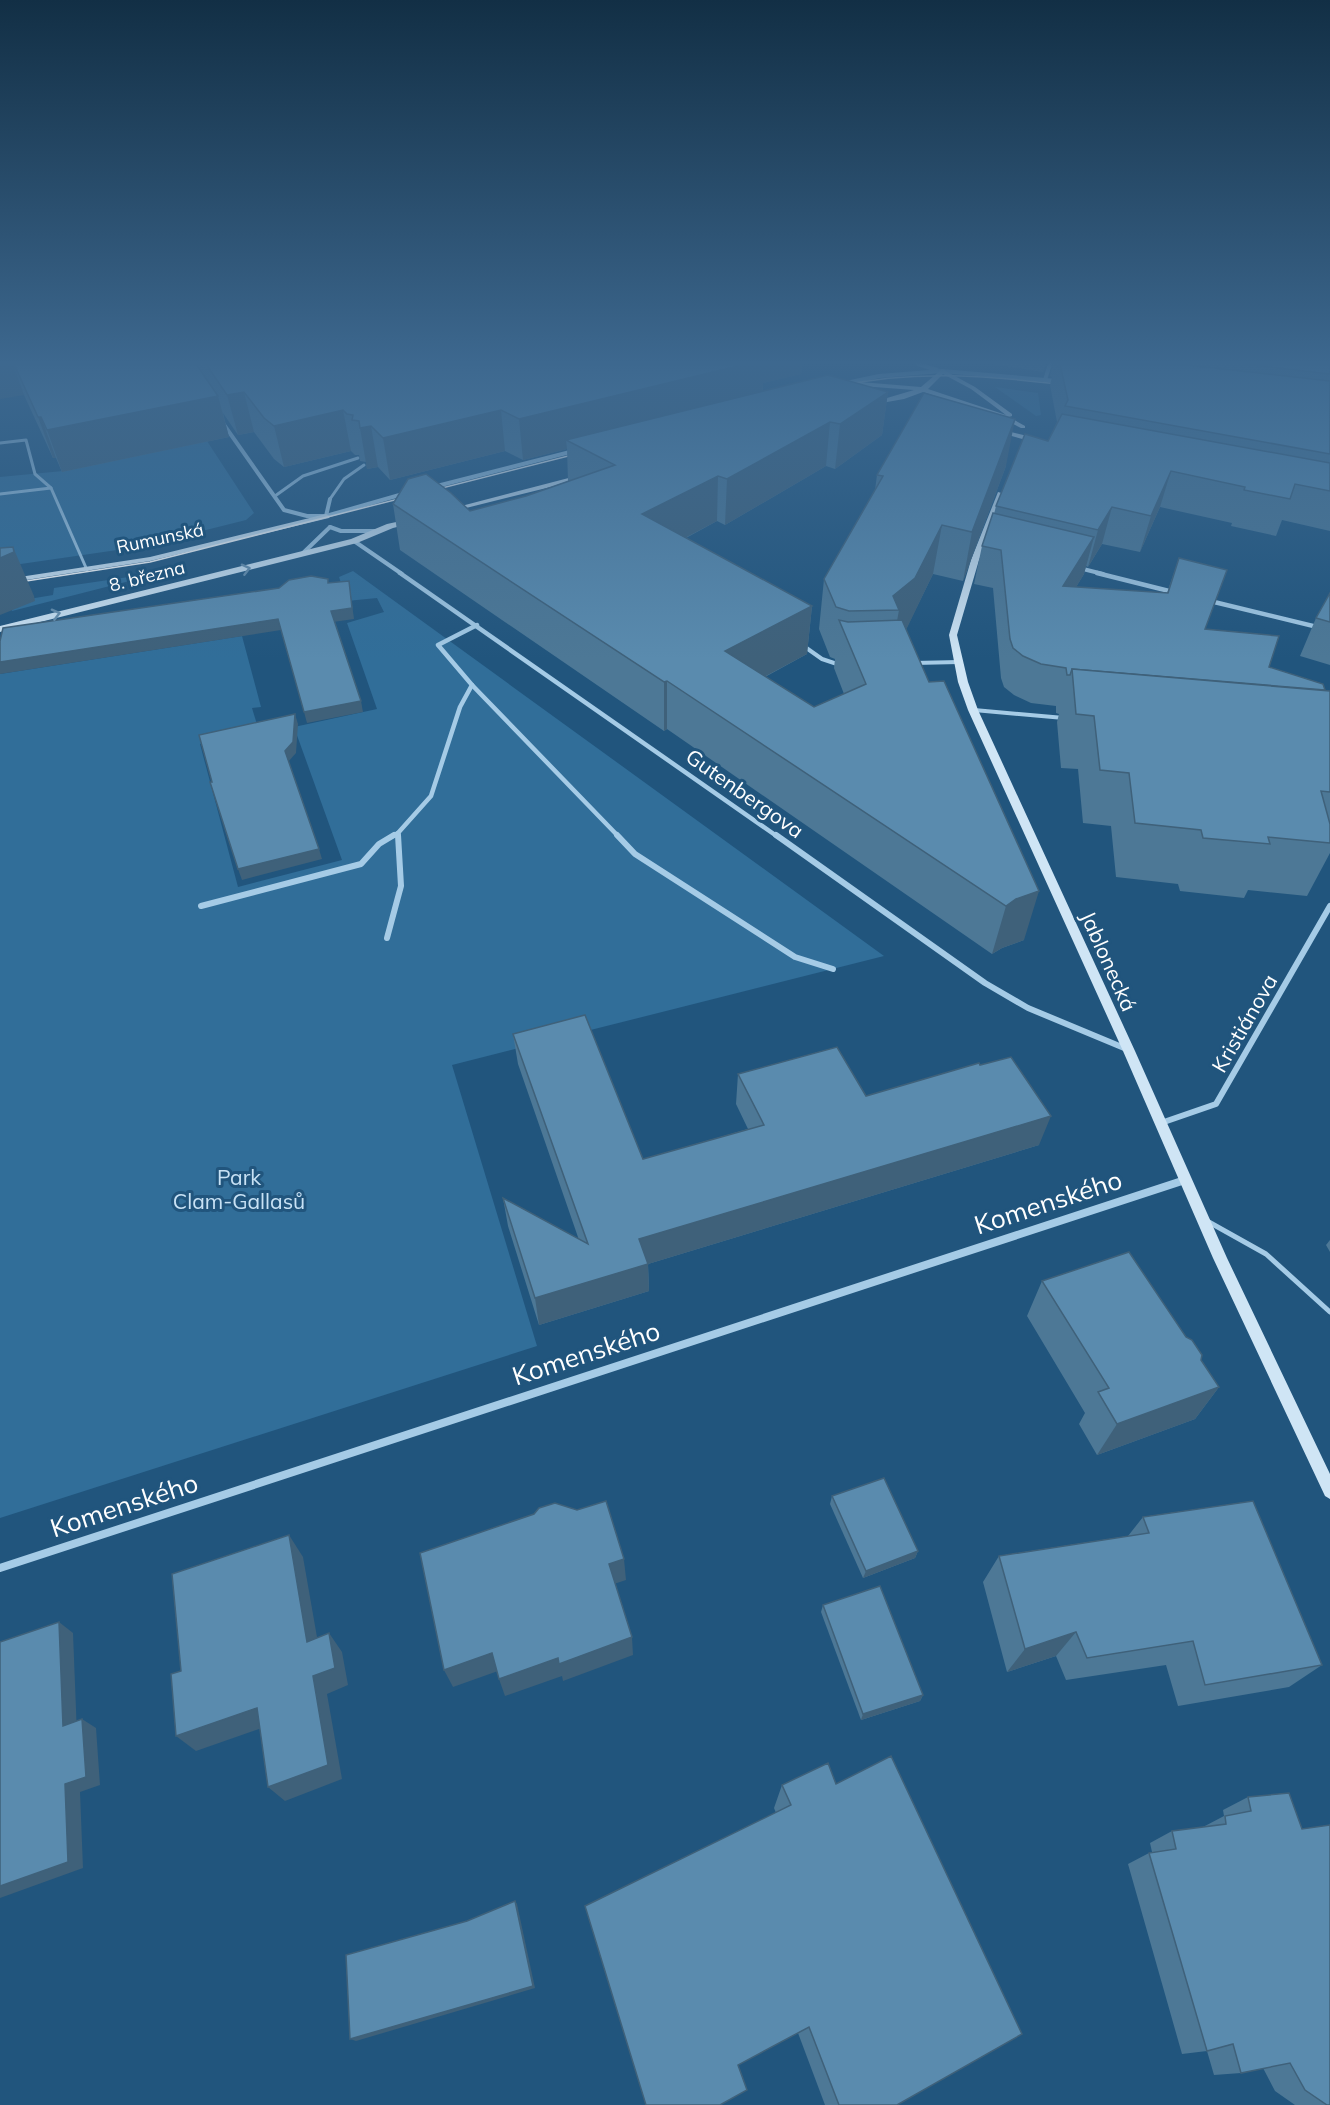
<svg xmlns="http://www.w3.org/2000/svg" width="1330" height="2105" font-family="Mulish,sans-serif">
  <style>
    .green { fill: #316e99 }
    .lines { fill: none; stroke-linecap: round; stroke-linejoin: round }
    .lane-far2 { stroke: #a5cbe6; stroke-width: 3 }
    .lane-far1 { stroke: #a5cbe6; stroke-width: 4 }
    .lane { stroke: #a5cbe6; stroke-width: 5 }
    .street-far3 { stroke: #a5cbe6; stroke-width: 4 }
    .street-far2 { stroke: #a5cbe6; stroke-width: 4.5 }
    .street-far1 { stroke: #a5cbe6; stroke-width: 6 }
    .street { stroke: #a5cbe6; stroke-width: 8 }
    .secondary { fill: #cfe5f5; fill-rule: evenodd }
    .tram { stroke: #fff; stroke-width: 1.5 }
    .wall { fill: #4d7896 }
    .shaded-wall { fill: #3f617a }
    .building { fill: #5a8bae; stroke: #3f617a; stroke-width: 1.5 }
    .oneway { stroke: #678fad }
    .labels { text-anchor: middle; dominant-baseline: central; stroke-width: 6; stroke-linejoin: round; paint-order: stroke }
    .far-street-label { font-size: 18px; fill: #fff; stroke: #21557d }
    .street-label { font-size: 21px; fill: #fff; stroke: #21557d }
    .park-label { font-size: 21px; fill: #c8e2f5; stroke: #21557d }
    .near-street-label { font-size: 26px; fill: #fff; stroke: #21557d }
  </style>
  <rect width="100%" height="100%" fill="#21557d"/>
  <!-- green -->
  <g class="green">
    <path d="M995,387l43,6 3,22 -5,1z"/>
    <path d="M207,441l47,72 -8,7 -108,27 -138,20v-90l63,-6z"/>
    <path d="M353,571l531,385 -432,109 85,281 -537,172v-844l242,-38 19,71 -9,1 7,23 -59,13 38,143 104,-27 -48,-133 83,-18 -30,-86 37,-11 -7,-14 -30,3 -8,-24z"/>
    <path d="M149,574v2l-137,35 -1,-9 42,-7 1,-7z"/>
  </g>
  <g class="lines">
    <!-- lane-far2 -->
    <g class="lane-far2">
      <path d="M0,443l26,-3 9,34 16,14"/>
      <path d="M0,494l51,-6 36,82"/>
      <path d="M275,496l28,-20 55,-18"/>
      <path d="M330,499l14,-20 20,-14"/>
    </g>
    <!-- lane-far1 -->
    <g class="lane-far1">
      <path d="M805,647l17,12 18,6"/>
      <path d="M914,663l45,-1"/>
      <path d="M974,710l90,8"/>
    </g>
    <!-- lane -->
    <path class="lane" d="M1207,1221l59,33 64,58"/>
    <!-- street-far3 -->
    <g class="street-far3">
      <path d="M918,364l19,6"/>
      <path d="M1045,380l5,-16"/>
      <path d="M846,383l33,-7 63,-5 115,10"/>
      <path d="M222,422l62,88 23,6h19l77,-22"/>
      <path d="M433,487l141,-36"/>
      <path d="M326,516l4,-17"/>
      <path d="M330,527l11,4h34"/>
      <path d="M354,541l48,33"/>
      <path d="M302,554l28,-27"/>
      <path d="M1079,568l24,6"/>
    </g>
    <!-- street-far2 -->
    <g class="street-far2">
      <path d="M400,573l378,264"/>
      <path d="M1097,573l76,19"/>
      <path d="M1210,601l120,29"/>
      <path d="M477,625l-39,20 34,40 147,152"/>
      <path d="M391,837l7,-4"/>
      <path d="M398,837v-4l33,-37 29,-89 12,-22"/>
    </g>
    <!-- street-far1 -->
    <g class="street-far1">
      <path d="M617,835l18,19 160,103 38,12"/>
      <path d="M776,835l209,148 43,25 101,42"/>
      <path d="M201,906l160,-42 18,-20 15,-9"/>
      <path d="M387,938l14,-52 -3,-51"/>
      <path d="M1161,1123l55,-19 114,-198"/>
    </g>
    <!-- street -->
    <path class="street" d="M0,1568l1185,-388"/>
    <!-- secondary -->
    <g class="secondary">
      <path d="M942,369l33,18 37,27v2l-3,1 16,9v2h-4l-21,-11 -77,-25 -19,7 -34,6v-2l44,-13 -66,-5 -3,-2 3,-2 73,6zM943,374l28,15 35,26 -78,-26z"/>
      <path d="M999,429l41,10 1,2 -4,2 -40,-11v-2z"/>
      <path d="M584,474l4,2 -1,2 -137,34 -4,-2z"/>
      <path d="M998,492l7,2 -26,66 -22,75 11,47 10,28 157,341 92,207 103,216v25l-5,-3 -112,-238 -90,-207 -155,-341 -10,-28 -9,-47 22,-75z"/>
      <path d="M326,514l4,2 -1,2 -179,43 -150,23v-4l150,-23z"/>
      <path d="M410,519h3v4l-20,5 -36,15 -357,89v-6l351,-87 36,-15z"/>
    </g>
    <!-- tram -->
    <g class="tram">
      <path d="M840,386c76,-17 150,-10 227,-1"/>
      <path d="M0,585l150,-23 434,-110"/>
    </g>
  </g>
  <!-- wall -->
  <g class="wall">
    <path d="M0,364h802l-1,10 -38,9v8l125,1 -6,43 -47,34 -9,-3 -101,59 -8,-4 -31,17 126,68 -5,48 -42,23 49,30 30,-13 -10,-26 1,-9 -5,-2 -11,-28 5,-50 51,-89 2,-15 129,-9 -43,115 -30,-7 -27,55 118,311 -22,8 -10,6 -325,-225 -3,2 -264,-181 -7,-46 77,7 56,-15 42,-15 -1,-32 -44,11 -18,-9 -115,29 -12,-13 -11,2 -1,-7 -6,-1 -1,-6h-4l-4,-4 -67,16 -10,-8 -20,-27 -16,3 -15,-22 6,24 -167,35 -6,-14h-3l-29,-63z"/>
    <path d="M994,364h52l-3,8z"/>
    <path d="M1053,364h277v167l-48,-11 -6,16 -45,-10 1,-3 -72,-16 -20,45 -38,-8 -14,23 -2,-1 -2,8 -8,13 91,6 12,-35 26,71 64,38 56,23 5,1v162l-23,43 -59,-6 -4,8 -64,-7 -2,-7 -62,-7 -5,-51 -28,-3 -5,-54 -17,-1 -4,-46 2,-8 -3,-1v-7l-25,-3 -17,-8 -10,-8 -3,-9 -8,-90 -19,-4 8,-38 12,-32 2,-8 52,-65 9,-19 -7,-37 2,-8 -2,-1z"/>
    <path d="M1330,593v72l-30,-9 16,-38z"/>
    <path d="M513,1034l130,125 105,-30 -12,-25 2,-30 128,22 173,49 -391,119 1,27 -110,34 -31,-99 -5,-28 76,42 -61,-176z"/>
    <path d="M1330,1240v12l-4,-7z"/>
    <path d="M1042,1281l159,79 18,27 -24,32 -98,36 -18,-31 6,-11 -58,-97z"/>
    <path d="M832,1496l86,55 -3,7 -52,20 -33,-74z"/>
    <path d="M1143,1517l179,148 -33,22 -111,19 -12,-41 -100,15 -10,-24 -49,16 -24,-90 16,-26 129,-20z"/>
    <path d="M823,1605l100,90 -3,6 -59,19 -40,-108z"/>
    <path d="M828,1763l69,342h-72l-27,-72 -60,32 -18,40 56,-292 -2,-5 8,-23z"/>
    <path d="M1248,1797l82,308h-35l-20,-14 -12,-23 -22,5 -27,2 -7,-24 -25,3 -54,-190 21,-11 3,-1 -2,-9 22,-12 31,-4 21,-11 -1,-6z"/>
  </g>
  <!-- shaded-wall -->
  <g class="shaded-wall">
    <path d="M0,364h13l11,31 -24,4z"/>
    <path d="M735,364h67l-1,10 -38,9 -1,16 -196,41 1,9 -44,11 -4,-41z"/>
    <path d="M244,392l10,40 -16,3 -11,-40z"/>
    <path d="M888,392l-6,43 -47,34 5,-45z"/>
    <path d="M218,396l11,41 -167,35 -15,-42z"/>
    <path d="M343,410l8,41 -67,16 -10,-41z"/>
    <path d="M501,410l4,41 -115,29 -7,-42z"/>
    <path d="M38,417h3l15,41h-3z"/>
    <path d="M1015,419l-9,47 -43,115 9,-49z"/>
    <path d="M830,422l-4,44 -101,59 2,-46z"/>
    <path d="M371,426l7,41 -11,2 -7,-41z"/>
    <path d="M1171,471l-11,36 -20,45 11,-36z"/>
    <path d="M718,476l-1,45 -74,39 -1,-46z"/>
    <path d="M1112,507l-10,37 -14,23 10,-37z"/>
    <path d="M942,525l-9,49 -26,54 -13,10 5,-28 -6,-14z"/>
    <path d="M1094,537l-10,37 -30,50 9,-38z"/>
    <path d="M13,547l21,49 1,5 -35,14v-57z"/>
    <path d="M349,581l5,38 -21,3 -2,-11z"/>
    <path d="M812,606l-5,48 -84,45 2,-48z"/>
    <path d="M278,619l3,11 -281,44v-12z"/>
    <path d="M667,681v48l-3,2v-49z"/>
    <path d="M361,701l2,11 -56,11 -3,-11z"/>
    <path d="M295,714l3,10 -2,29 -8,9 -3,-11z"/>
    <path d="M319,849l3,10 -80,21 -4,-11z"/>
    <path d="M1039,891l-15,49 -22,8 -10,6 14,-48 10,-7z"/>
    <path d="M1051,1116l-12,29 -391,119 1,27 -110,34 -4,-27 104,-59z"/>
    <path d="M1219,1387l-24,32 -98,36 20,-31z"/>
    <path d="M289,1535l14,22 18,103 -14,-18z"/>
    <path d="M918,1551l-3,7 -52,20 3,-7z"/>
    <path d="M624,1559l2,21 -15,5 -2,-21z"/>
    <path d="M59,1622l14,11 4,102 -14,-9z"/>
    <path d="M1076,1632l-20,24 -49,16 18,-23z"/>
    <path d="M329,1633l13,19 6,33 -21,9 15,85 -57,22 -17,-14 45,-111z"/>
    <path d="M632,1637l1,18 -70,26 -1,-5 -57,20 -6,-17 59,-21z"/>
    <path d="M492,1653l6,18 -45,16 -9,-17z"/>
    <path d="M923,1695l-3,6 -59,19 2,-6z"/>
    <path d="M257,1708l16,16 -77,27 -20,-15z"/>
    <path d="M82,1719l14,9 4,57 -20,7 3,76 -83,30v-12l65,-102z"/>
    <path d="M515,1901l2,3 18,84 -179,53 -6,-2z"/>
  </g>
  <!-- building -->
  <g class="building">
    <path d="M14,364h182l22,32 -171,34 -6,-13h-3z"/>
    <path d="M206,364h540l-227,55 -18,-9 -118,28 -12,-12 -11,2 -1,-7 -7,-1 1,-5 -6,-1 -4,-4 -69,16 -10,-8 -20,-26 -17,3z"/>
    <path d="M1060,364h118l152,17v73l-265,-48 3,-6z"/>
    <path d="M1244,364h86v10z"/>
    <path d="M828,375l60,17 -48,32 -10,-2 -103,57 -9,-3 -76,38 170,92 -87,45 89,56 52,-23 -27,-64 9,2 54,-2 27,62 15,-1 95,210 -23,8 -10,7 -339,-225 -3,1 -271,-178 15,-25 18,-5 25,19 19,18 56,-15 89,-31 -49,-25z"/>
    <path d="M924,393l91,26 -43,113 -30,-7 -27,53 -22,18 6,14 -50,1 -13,-4 -12,-28 59,-103 -6,-1z"/>
    <path d="M1062,414l268,49v28l-35,-7 -5,15 -46,-9 1,-3 -74,-16 -20,45 -39,-9 -14,23 -102,-24 29,-72 23,7z"/>
    <path d="M993,513l101,24 -31,49 105,7 11,-35 48,12 -22,59 74,7 -10,31 54,17 2,6 -253,-21 -2,6h-3l-1,-7 -25,-4 -18,-8 -10,-8 -3,-9 -9,-89 -19,-4z"/>
    <path d="M13,547l1,5 -14,6v-10z"/>
    <path d="M311,576l17,3v4l21,-2 3,27 -21,3 30,90 -57,11 -26,-93 -278,43v-21l3,-13 276,-40 10,-8z"/>
    <path d="M1330,593v29l-14,-4z"/>
    <path d="M1072,669l258,22v101l-9,-1 9,33v19l-62,-6 2,7 -67,-6 -2,-8 -66,-7 -6,-50 -29,-3 -6,-54 -18,-2z"/>
    <path d="M295,714l-2,28 -8,9 34,98 -81,20 -28,-87h2l-13,-47z"/>
    <path d="M585,1015l58,144 121,-34 -26,-51 99,-27 29,49 113,-33 1,2 31,-8 40,59 -412,123 9,25 -113,34 -32,-100 85,46 -75,-210z"/>
    <path d="M1129,1252l57,85 6,3 10,15 -1,5 18,27 -102,37 -19,-32 11,-4 -67,-107z"/>
    <path d="M884,1478l34,73 -52,20 -34,-75z"/>
    <path d="M606,1501l18,58 -15,5 23,73 -73,27 -1,-6 -59,21 -7,-26 -48,17 -24,-117 114,-39 5,-6 16,-5 22,7z"/>
    <path d="M1253,1501l69,164 -117,20 -12,-44 -106,17 -11,-26 -51,17 -26,-93 150,-23 -6,-16z"/>
    <path d="M289,1535l18,107 22,-9 6,35 -22,8 15,89 -60,22 -11,-79 -81,28 -5,-62 10,-3 -9,-97z"/>
    <path d="M880,1586l43,109 -60,19 -40,-109z"/>
    <path d="M59,1622l4,104 19,-7 4,58 -21,7 3,78 -68,24v-244z"/>
    <path d="M891,1756l131,278 -125,71h-58l-30,-78 -71,38 9,25 -27,15h-74l-61,-199 206,-101 -9,-20 46,-22 8,21z"/>
    <path d="M1289,1793l13,36 28,-4v280h-3l-22,-15 -15,-27 -49,10 -8,-29 -26,7 -58,-198 27,-4 -4,-18 54,-7 -1,-8 26,-5 -3,-14z"/>
    <path d="M515,1901l18,85 -183,53 -4,-84 121,-34z"/>
  </g>
  <!-- one-way arrows -->
  <defs><path id="oneway-chevron" d="M-2-3.5L2.5 0L-2 3.5" fill="none" stroke-width="1.6" stroke-linecap="round" stroke-linejoin="round" transform="scale(1.5)"/></defs>
  <g class="oneway">
    <use href="#oneway-chevron" transform="translate(246 569) rotate(-14)"/>
    <use href="#oneway-chevron" transform="translate(56 614) rotate(-14)"/>
  </g>
  <!-- sky -->
  <linearGradient id="sky" x2="0" y2="1"><stop stop-color="#122f45"/><stop offset="0.55" stop-color="#3d688f"/><stop offset="1" stop-color="#3d688f" stop-opacity="0"/></linearGradient>
  <rect width="1330" height="659" fill="url(#sky)"/>
  <g class="labels">
    <!-- far-street labels -->
    <g class="far-street-label">
      <text transform="translate(160 538) rotate(-12)">Rumunská</text>
      <text transform="translate(147 576) rotate(-14)">8. března</text>
    </g>
    <!-- street labels -->
    <g class="street-label">
      <text transform="translate(745 793) rotate(35)">Gutenbergova</text>
      <text transform="translate(1109 961) rotate(66)">Jablonecká</text>
      <text transform="translate(1244 1023) rotate(-60)">Kristiánova</text>
    </g>
    <!-- park labels -->
    <g class="park-label">
      <text x="239" y="1177">Park<tspan x="239" dy="24">Clam-Gallasů</tspan></text>
    </g>
    <!-- near-street labels -->
    <g class="near-street-label">
      <text transform="translate(1048 1202) rotate(-18)">Komenského</text>
      <text transform="translate(586 1353) rotate(-18)">Komenského</text>
      <text transform="translate(124 1505) rotate(-18)">Komenského</text>
    </g>
  </g>
</svg>
